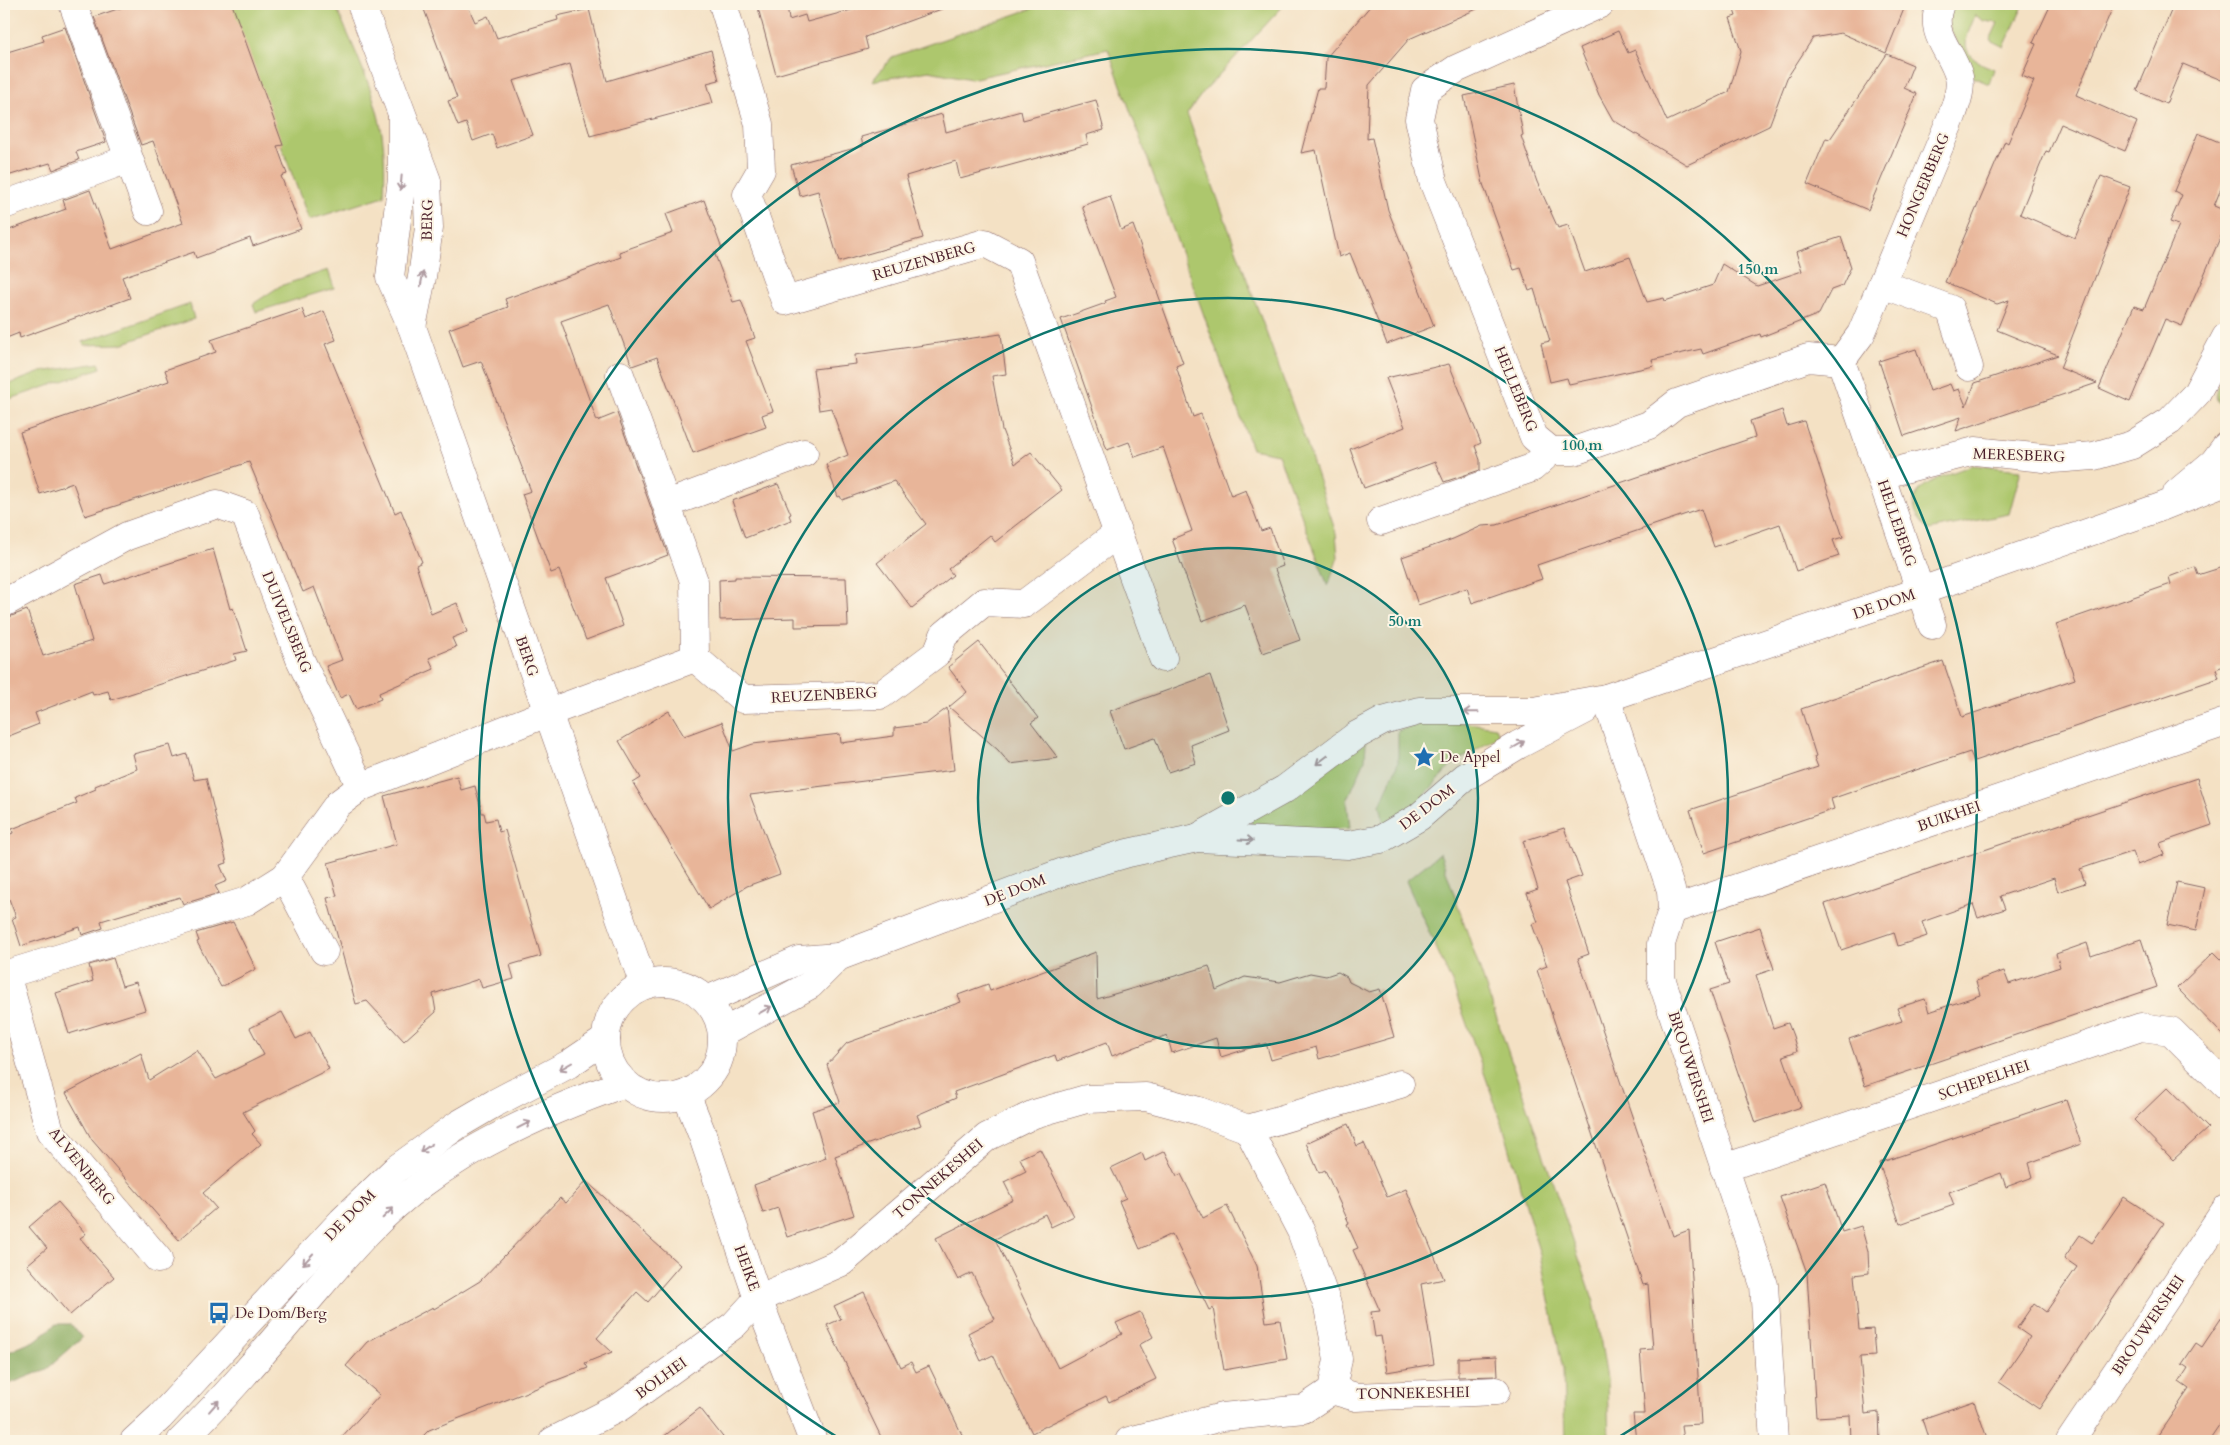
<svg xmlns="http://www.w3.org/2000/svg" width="2230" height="1445" font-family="Cardo,serif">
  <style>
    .green { fill: #adc76d; stroke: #7c734c }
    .forest { fill: #8aac60; stroke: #6a6646 }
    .building { fill: #e8b599 }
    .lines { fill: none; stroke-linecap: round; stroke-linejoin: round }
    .minor-casing { stroke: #866361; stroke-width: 29 }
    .tertiary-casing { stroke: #866361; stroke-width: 29 }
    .minor { stroke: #fff; stroke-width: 28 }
    .tertiary { stroke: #fff; stroke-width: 28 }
    .oneway { stroke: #ae9aa0 }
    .ring { fill: none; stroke: #0f766e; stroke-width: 2.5 }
    .labels { text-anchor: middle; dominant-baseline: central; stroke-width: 4; stroke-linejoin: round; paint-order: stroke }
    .street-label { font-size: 15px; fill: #4a1f2b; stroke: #fcf5e5 }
    .poi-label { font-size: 15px; fill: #4a1f2b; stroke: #fcf5e5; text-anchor: start }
    .centre { fill: #0f766e; stroke: #fcf5e5; stroke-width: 2.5 }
    .ring-label { font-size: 15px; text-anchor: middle; font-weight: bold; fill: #0f766e; stroke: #fcf5e5; stroke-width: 4; stroke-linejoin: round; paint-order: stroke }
  </style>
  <rect width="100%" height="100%" fill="#fcf5e5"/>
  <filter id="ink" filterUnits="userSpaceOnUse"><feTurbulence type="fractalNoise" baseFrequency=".02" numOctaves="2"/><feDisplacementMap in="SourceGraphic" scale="10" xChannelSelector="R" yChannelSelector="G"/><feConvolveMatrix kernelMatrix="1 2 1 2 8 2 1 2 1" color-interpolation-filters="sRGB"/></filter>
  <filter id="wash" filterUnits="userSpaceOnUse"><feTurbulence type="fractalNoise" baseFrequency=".0096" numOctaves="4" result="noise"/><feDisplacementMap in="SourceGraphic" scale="20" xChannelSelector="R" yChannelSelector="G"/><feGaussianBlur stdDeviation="1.12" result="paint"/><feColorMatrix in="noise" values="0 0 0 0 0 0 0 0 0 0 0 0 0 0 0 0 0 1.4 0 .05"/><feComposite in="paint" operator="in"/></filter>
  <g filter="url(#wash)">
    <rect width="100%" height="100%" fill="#f4e1c4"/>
    <!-- green -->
    <g class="green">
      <path d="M229,4h106c17,41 40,86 47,130 3,21 3,42 2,62l-75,24z"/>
      <path d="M1045,4h240l-81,87 -17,23 119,328 30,91 2,24 -10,29 -50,-132 -26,-5 -144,-400 -137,30 -42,-8 -57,10 20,-24z"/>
      <path d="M1951,4h73l-20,43 -14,-7 8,-17 -14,-2 -9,-6c-2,7 -6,14 -8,22 -5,20 13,26 27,32l-5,15 -18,-8 -22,-50z"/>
      <path d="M328,270l6,18 -78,24 -3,-8 27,-18z"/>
      <path d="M190,304l4,15 -73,25 -37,1 -1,-3z"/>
      <path d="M99,363l2,5 -97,33v-15l37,-14z"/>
      <path d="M2226,372v38c-17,-15 -10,-21 0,-38z"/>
      <path d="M1972,465l49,5 -12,44 -81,16c-39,-42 13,-52 44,-65z"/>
      <path d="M1422,723h46l28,4 3,9 -49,30 -33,38 -33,19 -4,-18 18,-42v-32z"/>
      <path d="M1366,742l-1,18 -18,41 3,27 -39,3 -61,-1 2,-12z"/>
      <path d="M1440,853l154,449 13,77 2,62h-44l-2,-71 -23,-115 -36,-126 -51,-144 -47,-104z"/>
    </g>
    <!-- forest -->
    <path class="forest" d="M56,1324h15l11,14 -35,31 -43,17v-32l32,-14z"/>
    <g id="blocks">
      <!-- building -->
      <g class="building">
        <path d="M132,4h100l51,141 -6,1 10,28 -6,2 20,53 -48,17 -3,-8 -54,20 -2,-6 -72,25 8,21 -110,40 -1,-5 -15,6v-107l62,-23 -3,-9 27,-10 22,59 71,-26 -30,-82 -12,4 -47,-128z"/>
        <path d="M422,4h45l8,18 13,-6 9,22 61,-18 -1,-4 32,-7 18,72 104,-31 8,30 -12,3 6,20 -123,33 -20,-72 -57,17 20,54 -36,13 -5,-14 -19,7 -7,-18 -8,3 -10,-25 9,-3z"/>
        <path d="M757,4h30l2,16 16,-5 2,7 66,-18h74v3l-82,30 3,12 -92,26z"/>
        <path d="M1372,4h116l-79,35 -40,46 -2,54 5,-1 16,72 46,116 -47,18 -37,-91 -11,4 -23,-107 -15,3 17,-65h6l2,-30z"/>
        <path d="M1732,4h174l-20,49 -45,-20 -28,5 -26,40 -18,48 -82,39 -74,-45 -14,-25 -19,-47 38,-17 10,22 7,-3 32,71 62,-29 12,-41 -11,-33 6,-2z"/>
        <path d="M2051,4h63l-38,91 61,27 -12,29 -64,-27 -12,28 -3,-1 -26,63 55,24 26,-62 29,11 -70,181 37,15 -141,48 5,-14 -57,19 -25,-75 37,-12 14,42 20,-7 3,7 6,-2 7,17 9,-23 83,-28 -61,-25 12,-30 -12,4 -52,-22 60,-141 3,2 26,-62 -12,-5 14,-32 -3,-1z"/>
        <path d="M2174,4h52v78l-43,-18 -17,40 -29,-13z"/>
        <path d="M65,27l41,115 -30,10 3,8 -26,10 -3,-7 -46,14v-124l40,-12 -2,-6z"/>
        <path d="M1887,54l26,11 -9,23 13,6 -49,116 -61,-26 19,-46 4,1z"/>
        <path d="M1514,85l9,50 -2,1 16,46 21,46 10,-3 17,47 45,-15 17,45 17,-4 1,3 48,-16 9,-21 35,22 45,-15 -6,-19 45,-15 10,30 -9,19 -11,4 -12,24 -58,23 -1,-3 -57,20 -2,-5 -49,11 2,6 -51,11 -34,7 -2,-6 -17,4 -9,-39 9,-2 -16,-52 -5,2 -8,-23 -7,2 -31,-86 -19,-88z"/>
        <path d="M1096,100l8,30 -18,5 2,9 -128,35 -4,-18 -50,15 17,62 -84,24 -21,-71 -18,5 -9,-31 72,-19 -2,-9 81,-23 4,18 75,-21 2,9z"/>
        <path d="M2198,133l28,12v31l-12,30 12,5v13l-44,102 -17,-7 -35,83 -31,-14 35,-82 10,3 35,-84 -9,-3 12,-27 -8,-4z"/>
        <path d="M1110,196l11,34 12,-5 50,138 -7,3 17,51 8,-3 30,82 15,-6 15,41 9,-3 13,38 -8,3 25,71 -37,13 -18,-48 -43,16 -30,-82 20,-8 -29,-84 -28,10 -6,-15 -22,8 -46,-131 45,-16 -1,-2 11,-4 -34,-91z"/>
        <path d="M704,200l18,49 -8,3 19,50 8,-2 14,38 -9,3 27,70 -11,4 4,12 -73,26 -36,-96 -25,9 -23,-62 -48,17 36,100 20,-8 51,142 -62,23 17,48 -37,14 -27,-70 -8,3 -29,-79 9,-3 -50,-130 -18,6 -14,-38 59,-22 -3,-8 116,-42 -2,-5 54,-19 -7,-19z"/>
        <path d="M302,309l4,10 18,-8 12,29 -11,4 70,169 6,-3 21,52 -6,3 15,49 26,-11 10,29 -15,6 4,9 -27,11 5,11 -55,24 2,6 -25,10 -7,-15 -9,4 -14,-32 16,-6 -28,-73 -11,5 -54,-130 -164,54 -12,-33 -33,11 -20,-62 149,-51 -4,-11 51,-18 -5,-12z"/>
        <path d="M1001,334l5,40 -14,2 10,54 13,34 16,-12 31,38 -67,52 -5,-7 -42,34 5,6 -41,33 -35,-45 49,-39 -32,-43 -52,19 -2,-4 -2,1 -12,-33 22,-9 -17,-47 -12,2 -6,-41 43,-5 -1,-9z"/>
        <path d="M1449,364l32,79 -6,3 5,14v10l-36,12 -9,-20 -71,26 -14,-39 55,-22 -19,-49z"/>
        <path d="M1782,410l5,16 17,-5 39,116 -10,3 6,16 -43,15 -16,-47 -66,23 -13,-38 -164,56 5,14 -24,8 -46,16 -5,-15 -49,17 -16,-48 51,-18 29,-13 15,-1 258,-88 -5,-16z"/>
        <path d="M778,484l13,30 -2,1 2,5 -46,18 -13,-37z"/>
        <path d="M213,549l17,60 3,-1 14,43 -13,3 2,6 -125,40 -3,-9 -15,4 -1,-4 -57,22 4,11 -35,14v-119l23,-9 16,46 49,-15 -17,-57 27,-9 3,9z"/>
        <path d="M2226,566v99l-10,4 3,9 -245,83 -4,-9 -75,25 -64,22 3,10 -130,44 -14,-43 128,-43 -4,-10 2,-1 -15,-47 142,-48 19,56 75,-25 38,-13 -19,-55 115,-40 -2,-7 26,-10 3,8z"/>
        <path d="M735,577l111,1 2,48 -53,1v-9l-75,2 -1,-40 16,-1z"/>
        <path d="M979,642l59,76 -7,5 27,35 -48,6 -12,-14 -49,-43 18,-15 -19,-25z"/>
        <path d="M1210,675l19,55 -38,15 5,18 -28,9 -13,-34 -31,11 -14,-38z"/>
        <path d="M947,708l7,62 -204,25 30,79 -33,12 -38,23 -76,-126 8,-5 -22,-37 50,-30 15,25 38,-14 11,29 20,-7 87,-10 1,9 53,-7v-8l32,-4z"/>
        <path d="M170,745l4,13 13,-4 7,26 12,-2 21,85 -7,2 7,16 -12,5 4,7 -36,11 -3,-7 -79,24 2,7 -21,7 -2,-8 -59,19 -9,-28 4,-1 -12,-31v-49l9,-4 -1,-4 65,-26 -2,-5 21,-9 -1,-3 42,-17 -4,-15z"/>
        <path d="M457,776l4,14 14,-4 7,27h2l2,8 10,-2 3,13 6,-2 36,126 -31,9 4,14 -32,9 -3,-9 -46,15 3,18 -32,29 -37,-40 -11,3 -29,-106 10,-2 -9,-33 69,-19 -13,-48z"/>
        <path d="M2197,778l15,47 -52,18 4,12 -27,10 -4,-14 -53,18 5,14 -27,9 -4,-14 -54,18 5,13 -27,9 -5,-14 -51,18 5,14 -29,10 -4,-14 -53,18 -16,-46z"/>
        <path d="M1564,828l18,48 -17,6 24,72 -11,4 95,278 16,-6 12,194 -20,1 2,16h-47l-3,-27h12l-5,-64 13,-1 -5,-65 -5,1 -106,-315 10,-4 -15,-42 6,-2 -11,-29 11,-4 -15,-48z"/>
        <path d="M2177,882l28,6 -9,43 -29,-6z"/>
        <path d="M233,922l23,47 -35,18 -24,-45 2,-1 -3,-8z"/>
        <path d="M1760,927l14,42 -18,6 17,53 15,-5 5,13 4,15 -14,5 18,51 -46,16 -45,-133 19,-6 -14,-42z"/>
        <path d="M2141,939l16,48 -292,99 -16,-47 53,-18 -5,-13 28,-9 4,13 51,-17 -4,-14 28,-10 5,13 51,-17 -4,-13 31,-11 4,13z"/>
        <path d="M1096,952l1,47 112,-33 7,24 29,-13 35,5 30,-9 16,3 12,-4 9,5 2,5 20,10 11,-3 14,48 -75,22 -3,-12 -45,13 -5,-17 -45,14 -5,-19 -44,15 -5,-18 -55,21 -5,-14 -50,19 -2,-6 -101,37 2,6 -39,17 4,10 -86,31 19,59 -67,22 -9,-29 -15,5 -9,-28 72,-27 -14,-47 28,-9 -13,-37 20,-22 114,-41 -3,-7 30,-11 2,7z"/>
        <path d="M2214,952l12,12v74l-49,-50z"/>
        <path d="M113,958l9,28 14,-4 9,28 -76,24 -13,-41 37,-12 -4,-16z"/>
        <path d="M282,1012l14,27 14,-7 19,37 -86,43 12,19 -3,3 9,10 -58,49 13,15 -37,32 -87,-100 -26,-47 75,-40 8,27 48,-30 19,29 48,-24 -14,-27z"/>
        <path d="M2168,1087l40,41 -35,32 -39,-40z"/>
        <path d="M2066,1100l15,44 -52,19 4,14 -27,10 -5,-14 -52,19 5,13 -54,19 -21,-61z"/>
        <path d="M1348,1124l9,22 7,-3 23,54 19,-8 38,90 -23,5 13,80 -47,8 -6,-36 -6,1 -4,-25 9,-1 -27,-61 5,-2 -11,-24 2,-1 -24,-53 -6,3 -13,-30z"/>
        <path d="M1040,1149l34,67 -23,11 -6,-13 -50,25 38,79 25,50 64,-34 -6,-11 24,-11 13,25 -14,8 17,34 -47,23 -3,-6 -74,37 -39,-78 -12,6 -13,-28 27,-14 -23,-46 -14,7 -22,-42 77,-38 -9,-18 22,-11 -6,-13z"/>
        <path d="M1165,1151l12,25 4,-2 22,44 24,-12 30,60 9,56 14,-2 7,39 -63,11 -11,-62 -4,2 -37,-76 -32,15 -21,-48 7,-3 -15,-30 31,-15 3,8z"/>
        <path d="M586,1181l94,84 -32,37 -11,-10 -40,46 15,14 -27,11 3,5 -159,62 -11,11h-80l42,-46 -34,-29 21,-24 66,-35 1,2 46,-28 80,-83 6,5z"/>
        <path d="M1825,1182l17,50 19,-6 7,25 1,22 -15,2 5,55 14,-1 1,14 1,13 -15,1 5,57 14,-2 1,29h-29l-1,-26 -34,2 -9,-144 -27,-76z"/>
        <path d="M2124,1197l40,26 -125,186 -40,-27 31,-45 -13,-9 17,-25 12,9 31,-45 -13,-9 16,-23 12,8z"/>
        <path d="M58,1202l28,32 -6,4 34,39 -44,38 -43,-50 20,-17 -18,-21z"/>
        <path d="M864,1292l37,75 10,-5 5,10 13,-6 36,75h-82l-56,-116 14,-6 -7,-13z"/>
        <path d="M2226,1311v105l-17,25h-55l35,-52 -10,-7 9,-14 -6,-4 14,-21 6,4z"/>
        <path d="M1497,1356l1,20 -40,1v-19z"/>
        <path d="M1974,1401l14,40h-59l-7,-22z"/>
        <path d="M700,1408l26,33h-68z"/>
      </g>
    </g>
  </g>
  <g filter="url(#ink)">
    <use href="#blocks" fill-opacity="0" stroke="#866361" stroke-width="1"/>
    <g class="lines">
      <!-- minor casing -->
      <g class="minor-casing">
        <g id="minor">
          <path d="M73,4l75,207"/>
          <path d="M361,4l66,177 2,47 -7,49 -10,50"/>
          <path d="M723,4l36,120 2,46 -14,24 38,107 200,-58 34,18 144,397"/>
          <path d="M1600,4l-144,65 -31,21 -6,29 14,62 101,256 17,14h23l75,-26 28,-22 131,-45 33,3 91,264"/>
          <path d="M402,117v62l-12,98 22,50 232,658"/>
          <path d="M4,205l124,-46"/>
          <path d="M1882,284l68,25 19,58"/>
          <path d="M1841,361l20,-27 91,-218c4,-12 10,-26 7,-39 -7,-27 -31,-42 -19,-73"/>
          <path d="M620,375l74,206 1,77"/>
          <path d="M1881,475l94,-24 78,8 41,-3 38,-11 38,-24 26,-27 30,-57"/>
          <path d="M667,504l137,-51"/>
          <path d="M1381,521l151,-53 19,-17"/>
          <path d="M4,603l123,-67 90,-32 28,10 55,145 61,128"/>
          <path d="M1606,698l65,192 1,20 -11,34v34l103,307 10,156"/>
          <path d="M285,877l39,74"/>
          <path d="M1672,910l554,-188"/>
          <path d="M6,974l44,157 108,128"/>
          <path d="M4,975l243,-74 38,-24 53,-73 23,-17 186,-74 148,-55 48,41 138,-4 56,-42 7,-18 40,-33 40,2 93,-70"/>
          <path d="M686,1094l16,40 56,165 55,142"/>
          <path d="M1724,1168l417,-141 30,4 55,55"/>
          <path d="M1332,1390l24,7 140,-6"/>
          <path d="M553,1441l67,-34 114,-82 24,-26 84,-37 145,-125 47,-23 52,-15 60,-2 53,14 49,18 152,-45"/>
          <path d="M1129,1441l93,-24 82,-8 28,-19 6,-31 -10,-52 -27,-76 -53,-102"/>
          <path d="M2070,1441l156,-232"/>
        </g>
      </g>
      <!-- tertiary casing -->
      <g class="tertiary-casing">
        <g id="tertiary">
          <path d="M2177,493l37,-31 12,-16"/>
          <path d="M1197,838l88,-49 72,-54 26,-14 36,-10h115l72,-13 315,-107 240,-84 65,-26"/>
          <circle cx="664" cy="1040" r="58"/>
          <path d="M707,1000l92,-40 39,-3 225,-85 65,-19 69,-15 151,7 33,-6 38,-22 46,-40 53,-32 67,-35"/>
          <path d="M722,1033l88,-48 28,-28"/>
          <path d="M134,1441l26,-24 182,-196 54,-52 63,-45 36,-21 74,-39 37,-25"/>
          <path d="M181,1441c45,-44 86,-93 127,-141 35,-41 70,-84 114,-116 58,-44 135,-77 203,-101"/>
        </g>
      </g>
      <!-- minor -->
      <use href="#minor" class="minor"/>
      <!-- tertiary -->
      <use href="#tertiary" class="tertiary"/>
    </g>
    <!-- one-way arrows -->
    <defs><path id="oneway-shaft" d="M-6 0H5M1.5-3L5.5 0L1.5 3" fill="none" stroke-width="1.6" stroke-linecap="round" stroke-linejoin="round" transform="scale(1.25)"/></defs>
    <g class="oneway">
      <use href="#oneway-shaft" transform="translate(401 183) rotate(95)"/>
      <use href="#oneway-shaft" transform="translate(422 279) rotate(-79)"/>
      <use href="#oneway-shaft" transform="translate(1471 712) rotate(-179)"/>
      <use href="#oneway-shaft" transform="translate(1518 745) rotate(-30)"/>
      <use href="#oneway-shaft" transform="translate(1322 760) rotate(143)"/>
      <use href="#oneway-shaft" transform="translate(1246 840) rotate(3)"/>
      <use href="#oneway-shaft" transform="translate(765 1010) rotate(-29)"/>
      <use href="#oneway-shaft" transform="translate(566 1066) rotate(150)"/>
      <use href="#oneway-shaft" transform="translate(524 1125) rotate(-27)"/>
      <use href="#oneway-shaft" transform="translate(426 1148) rotate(145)"/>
      <use href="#oneway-shaft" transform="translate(388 1213) rotate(-44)"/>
      <use href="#oneway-shaft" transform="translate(308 1259) rotate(133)"/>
      <use href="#oneway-shaft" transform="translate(214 1406) rotate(-49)"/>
    </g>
  </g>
  <!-- distance rings -->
  <circle cx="1228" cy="798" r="250" fill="#0f766e" fill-opacity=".12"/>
  <g class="ring">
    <circle cx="1228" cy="798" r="250"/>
    <circle cx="1228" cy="798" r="500"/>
    <path d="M842 1440A749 749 0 1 1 1614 1440"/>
  </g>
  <!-- icons -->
  <defs>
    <g id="sight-bare" transform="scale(1.725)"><path d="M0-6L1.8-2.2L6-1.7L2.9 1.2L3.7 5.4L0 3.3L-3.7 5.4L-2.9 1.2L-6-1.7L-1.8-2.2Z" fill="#1f6fb2" stroke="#fcf5e5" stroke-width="2.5" paint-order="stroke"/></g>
    <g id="bus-bare" transform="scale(1.725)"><path d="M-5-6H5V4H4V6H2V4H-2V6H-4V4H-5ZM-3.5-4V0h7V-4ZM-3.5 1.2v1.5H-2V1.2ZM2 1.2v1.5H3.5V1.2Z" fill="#1f6fb2" stroke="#fcf5e5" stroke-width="2.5" paint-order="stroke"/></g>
  </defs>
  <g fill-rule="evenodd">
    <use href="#sight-bare" x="1424" y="757"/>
    <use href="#bus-bare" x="219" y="1313"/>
  </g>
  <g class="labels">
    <!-- street labels -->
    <g class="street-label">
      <text transform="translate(1923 185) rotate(-67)">HONGERBERG</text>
      <text transform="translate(427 220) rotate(-89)">BERG</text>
      <text transform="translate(924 261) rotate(-16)">REUZENBERG</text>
      <text transform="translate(1516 389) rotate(68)">HELLEBERG</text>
      <text transform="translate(2019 455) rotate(2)">MERESBERG</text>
      <text transform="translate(1897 523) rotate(71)">HELLEBERG</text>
      <text transform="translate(1884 604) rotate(-19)">DE DOM</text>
      <text transform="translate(287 622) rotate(68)">DUIVELSBERG</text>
      <text transform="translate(527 656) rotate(71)">BERG</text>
      <text transform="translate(824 695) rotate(-3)">REUZENBERG</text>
      <text transform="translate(1427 807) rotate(-37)">DE DOM</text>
      <text transform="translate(1949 816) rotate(-19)">BUIKHEI</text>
      <text transform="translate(1015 890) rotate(-21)">DE DOM</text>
      <text transform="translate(1691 1067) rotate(72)">BROUWERSHEI</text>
      <text transform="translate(1984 1080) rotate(-19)">SCHEPELHEI</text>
      <text transform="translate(82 1166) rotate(51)">ALVENBERG</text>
      <text transform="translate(938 1179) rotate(-41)">TONNEKESHEI</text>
      <text transform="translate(350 1215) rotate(-45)">DE DOM</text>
      <text transform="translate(747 1268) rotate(70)">HEIKE</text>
      <text transform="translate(2148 1325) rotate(-56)">BROUWERSHEI</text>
      <text transform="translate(661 1378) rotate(-36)">BOLHEI</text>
      <text transform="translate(1413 1393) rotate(-1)">TONNEKESHEI</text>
    </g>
    <!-- poi labels -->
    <g class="poi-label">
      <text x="1440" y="757">De Appel</text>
      <text x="235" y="1313">De Dom/Berg</text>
    </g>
  </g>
  <circle cx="1228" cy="798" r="8" class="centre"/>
  <g class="ring-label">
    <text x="1758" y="274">150 m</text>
    <text x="1582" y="450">100 m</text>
    <text x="1405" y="626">50 m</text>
  </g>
  <!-- margin -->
  <rect width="2230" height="1445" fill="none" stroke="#fcf5e5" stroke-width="20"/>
</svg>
